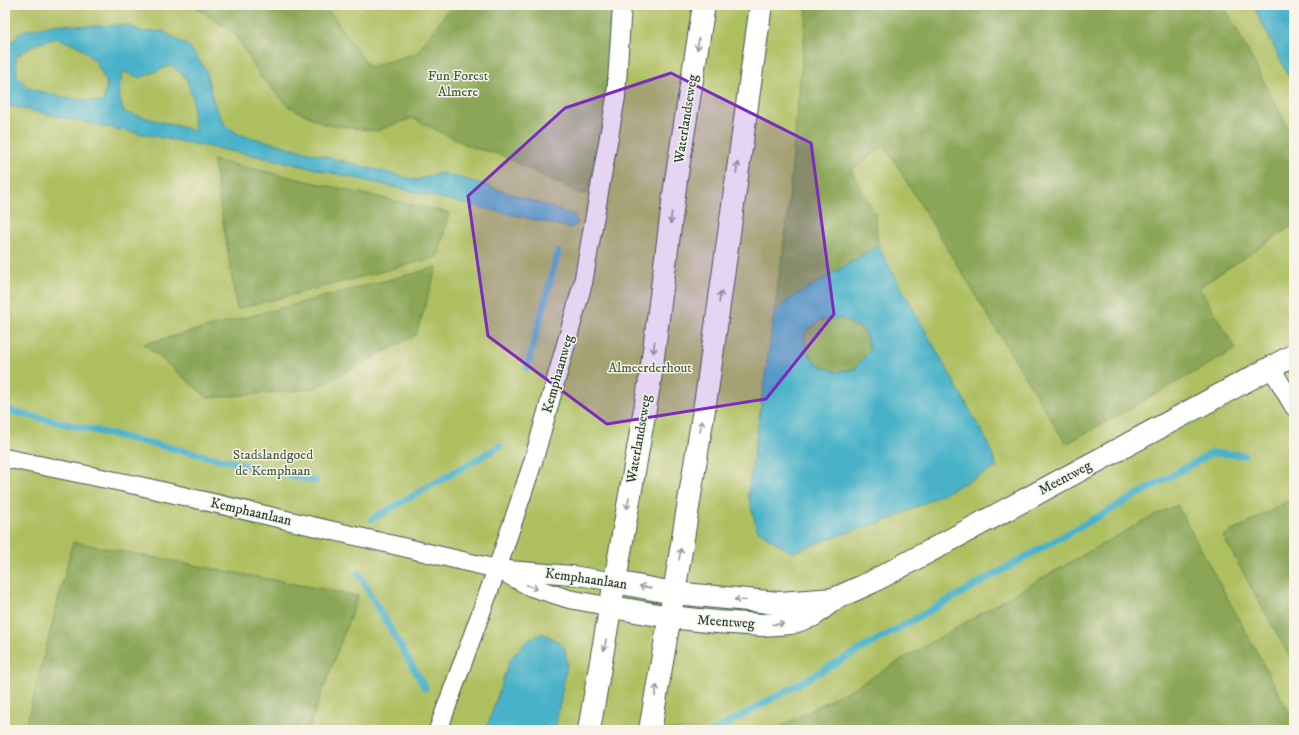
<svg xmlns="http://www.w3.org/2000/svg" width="1299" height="735" font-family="'IM FELL DW Pica',serif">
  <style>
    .green { fill: #aebf61; stroke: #667e4a }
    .forest { fill: #8aa657; stroke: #547246 }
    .water { fill: #4ab2c9; stroke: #34787e; fill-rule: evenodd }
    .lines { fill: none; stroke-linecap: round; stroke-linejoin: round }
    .stream { stroke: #4ab2c9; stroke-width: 7 }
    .minor-casing { stroke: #3f574c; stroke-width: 20 }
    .tertiary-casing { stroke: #3f574c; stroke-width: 24 }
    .primary-casing { stroke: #3f574c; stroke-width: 24 }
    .minor { stroke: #fff; stroke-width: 18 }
    .tertiary { stroke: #fff; stroke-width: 22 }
    .primary { stroke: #fff; stroke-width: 22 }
    .oneway { stroke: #8f9e9a }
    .marked { fill: #7b2cbf; fill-opacity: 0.2; stroke: #7b2cbf; stroke-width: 3; stroke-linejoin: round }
    .labels { text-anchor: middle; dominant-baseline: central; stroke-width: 3; stroke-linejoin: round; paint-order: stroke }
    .park-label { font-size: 14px; fill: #435e3f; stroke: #f7f3e8 }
    .street-label { font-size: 14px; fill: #1f3d34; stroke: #f7f3e8 }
  </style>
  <rect width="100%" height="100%" fill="#f7f3e8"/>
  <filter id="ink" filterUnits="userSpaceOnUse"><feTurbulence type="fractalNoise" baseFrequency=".025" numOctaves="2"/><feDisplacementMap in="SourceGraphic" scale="8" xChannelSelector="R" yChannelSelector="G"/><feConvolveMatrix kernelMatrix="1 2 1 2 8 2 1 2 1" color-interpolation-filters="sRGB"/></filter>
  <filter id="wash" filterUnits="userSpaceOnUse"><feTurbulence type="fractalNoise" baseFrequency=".012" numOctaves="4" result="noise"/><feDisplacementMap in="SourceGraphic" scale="16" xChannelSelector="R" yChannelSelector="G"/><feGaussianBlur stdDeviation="0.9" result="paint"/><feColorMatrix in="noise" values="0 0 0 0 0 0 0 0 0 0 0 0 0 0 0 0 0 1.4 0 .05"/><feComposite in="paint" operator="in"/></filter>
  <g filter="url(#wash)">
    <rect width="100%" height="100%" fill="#f3e9d3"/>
    <!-- green -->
    <path class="green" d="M5,5h1248l41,82v643h-1289z"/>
    <!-- forest -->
    <g class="forest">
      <path d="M193,5h129l10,10 37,52 48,-14 35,-48h163l-5,61 -17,128 -14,-1 -78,-38 -30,-8 -59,-29 -36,13 -52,-7 -36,-18 -28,-30 -24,-41z"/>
      <path d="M807,5h417l70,135v85l-95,62 37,62 -170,95 -181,-298 -34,24 24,43 3,33 -91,55 -13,13 13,-92z"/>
      <path d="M213,160l236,53 -11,44 -201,52z"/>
      <path d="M437,267l-21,68 -104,54 -104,9 -64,-54z"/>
      <path d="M842,318l22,12 6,20 -15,19 -19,3 -18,-7 -13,-15 -1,-17 16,-13z"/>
      <path d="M1290,500l4,7v158l-71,-129z"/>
      <path d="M1177,505l117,216v9h-520l88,-47 145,-85 147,-83z"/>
      <path d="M73,542l285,54 -50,134h-283z"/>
    </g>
    <!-- water -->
    <g class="water">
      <path d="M1253,5h41v82z"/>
      <path d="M57,24l27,2 44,-1 15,7 20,-1 27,16 16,23 8,34 11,21 13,9 178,46 25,-7 41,11 92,31 4,9 -8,4 -289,-67 -169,-33 -107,-23v-56l17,-18zM56,38l23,8 17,16 11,21 -4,19 -41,-5 -34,-9 -11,-13 -1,-18 18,-12zM171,65l15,13 7,20v19l3,14 -72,-19 -6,-19 5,-22 17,7z"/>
      <path d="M878,246l108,193 11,28 -103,51 -60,19 -42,16 -35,-23 -9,-36 26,-180 13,-13zM842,318l22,12 6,20 -15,19 -19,3 -18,-7 -13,-15 -1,-17 16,-13z"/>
      <path d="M542,633l17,9 6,7 2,15 -12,66h-69l24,-71 17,-18z"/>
    </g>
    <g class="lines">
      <!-- stream -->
      <g class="stream">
        <path d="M527,368l31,-116"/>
        <path d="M5,410l310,71"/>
        <path d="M372,519l128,-73"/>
        <path d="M358,573l67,115"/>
        <path d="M716,730l496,-277 32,2"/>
      </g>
    </g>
  </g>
  <g filter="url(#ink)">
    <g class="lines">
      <!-- minor casing -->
      <g class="minor-casing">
        <g id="minor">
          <path d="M1271,367l23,40"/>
          <path d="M5,458l135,28 357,83 75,6 43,7"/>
          <path d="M503,572l28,15 38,12 43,8"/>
          <path d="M438,730l59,-161 36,-107 50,-179 33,-186 6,-92"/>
        </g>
      </g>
      <!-- tertiary casing -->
      <g class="tertiary-casing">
        <g id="tertiary">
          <path d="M615,582l59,11 105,10 55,-4"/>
          <path d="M612,607l58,10 47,5 45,3 29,-2 23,-8 20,-16 38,-17 422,-227"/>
        </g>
      </g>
      <!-- primary casing -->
      <g class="primary-casing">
        <g id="primary">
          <path d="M589,730l61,-350 26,-200 28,-175"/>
          <path d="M650,730l24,-137 33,-202 54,-386"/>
        </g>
      </g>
      <!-- minor -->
      <use href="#minor" class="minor"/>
      <!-- tertiary -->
      <use href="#tertiary" class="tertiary"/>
      <!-- primary -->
      <use href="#primary" class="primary"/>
    </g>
    <!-- one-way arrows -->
    <defs><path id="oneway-shaft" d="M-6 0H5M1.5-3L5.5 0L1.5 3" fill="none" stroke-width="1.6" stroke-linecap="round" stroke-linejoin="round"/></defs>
    <g class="oneway">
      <use href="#oneway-shaft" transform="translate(698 44) rotate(99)"/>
      <use href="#oneway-shaft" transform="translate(737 168) rotate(-82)"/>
      <use href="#oneway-shaft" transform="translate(671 218) rotate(97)"/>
      <use href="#oneway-shaft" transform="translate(720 297) rotate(-82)"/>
      <use href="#oneway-shaft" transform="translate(654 347) rotate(97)"/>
      <use href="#oneway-shaft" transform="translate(701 426) rotate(-81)"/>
      <use href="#oneway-shaft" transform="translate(628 503) rotate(100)"/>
      <use href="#oneway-shaft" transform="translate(680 554) rotate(-81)"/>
      <use href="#oneway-shaft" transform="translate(532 587) rotate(22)"/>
      <use href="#oneway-shaft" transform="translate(645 587) rotate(-170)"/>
      <use href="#oneway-shaft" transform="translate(740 600) rotate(-175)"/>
      <use href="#oneway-shaft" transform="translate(778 624) rotate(-2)"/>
      <use href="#oneway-shaft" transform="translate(605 645) rotate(100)"/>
      <use href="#oneway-shaft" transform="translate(656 691) rotate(-81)"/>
    </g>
  </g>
  <!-- marked area -->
  <path class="marked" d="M671,73l140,70 23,171 -68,85 -159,25 -119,-88 -20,-140 97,-88z"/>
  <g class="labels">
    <!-- park labels -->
    <g class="park-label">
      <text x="458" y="76">Fun Forest<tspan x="458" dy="16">Almere</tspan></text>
      <text x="650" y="368">Almeerderhout</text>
      <text x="273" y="455">Stadslandgoed<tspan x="273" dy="16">de Kemphaan</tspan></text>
    </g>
    <!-- street labels -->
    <g class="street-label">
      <text transform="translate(686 119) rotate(-81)">Waterlandseweg</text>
      <text transform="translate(558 374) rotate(-74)">Kemphaanweg</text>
      <text transform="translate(639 439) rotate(-80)">Waterlandseweg</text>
      <text transform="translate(1065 478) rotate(-28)">Meentweg</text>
      <text transform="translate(251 512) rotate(13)">Kemphaanlaan</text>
      <text transform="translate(586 579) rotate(8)">Kemphaanlaan</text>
      <text transform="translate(726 622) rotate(4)">Meentweg</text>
    </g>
  </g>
  <!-- margin -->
  <rect width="1299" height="735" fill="none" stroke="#f7f3e8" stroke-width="20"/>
</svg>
